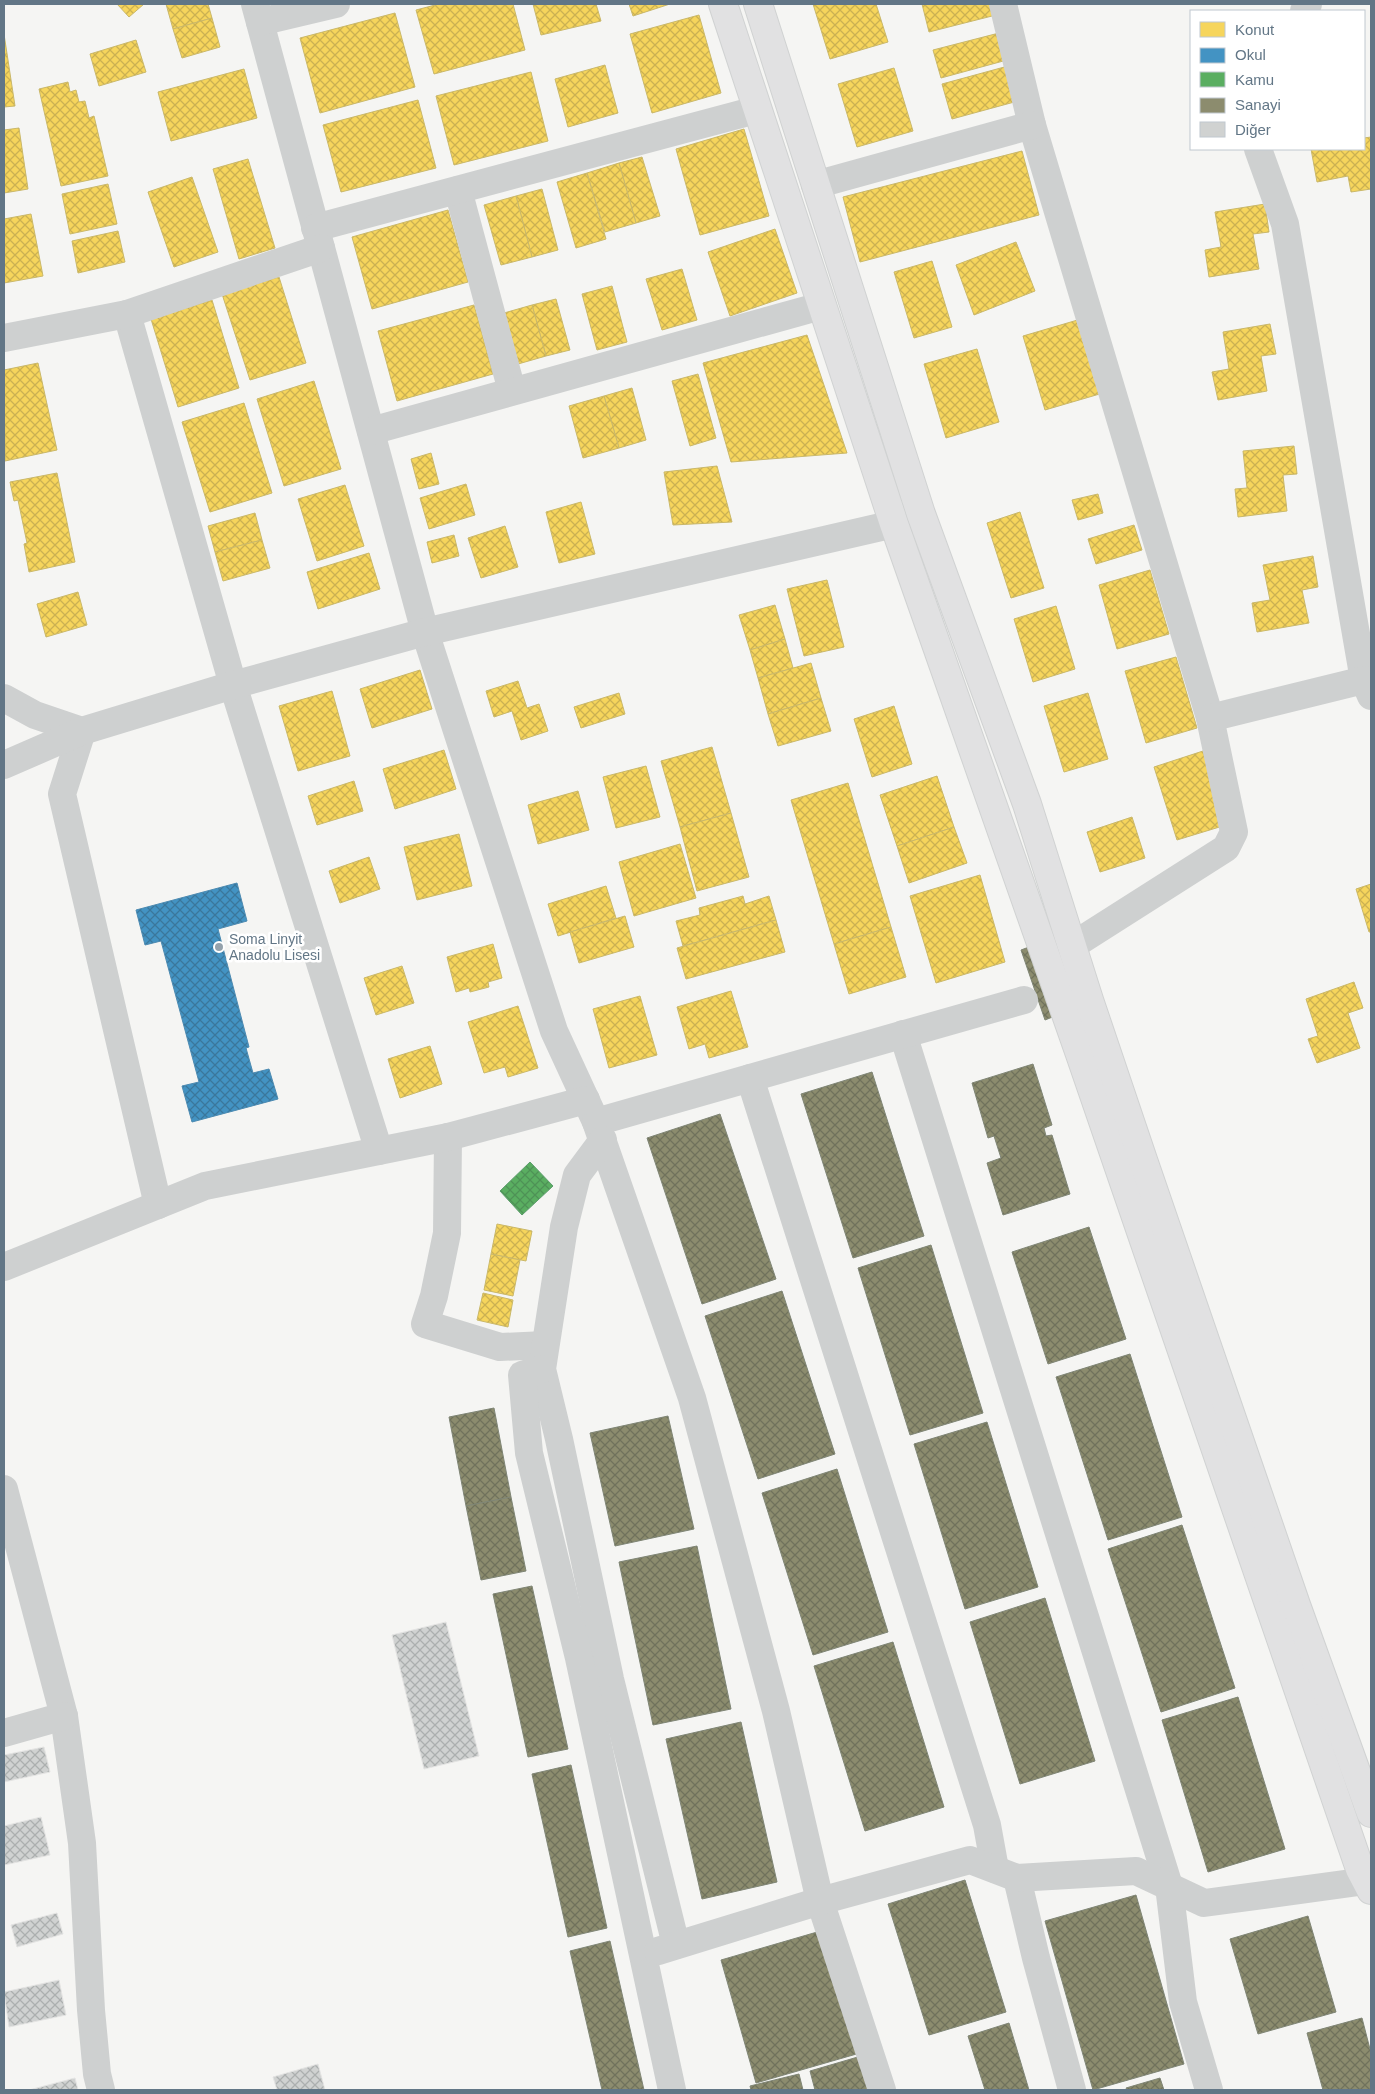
<svg xmlns="http://www.w3.org/2000/svg" width="1375" height="2094" font-family="Arial,sans-serif">
  <style>
    .homes { fill: url(#homes-cross-hatch); stroke: #cab869 }
    .schools { fill: url(#schools-cross-hatch); stroke: #4c8ab1 }
    .public { fill: url(#public-cross-hatch); stroke: #5c9d6c }
    .industry { fill: url(#industry-cross-hatch); stroke: #7f8575 }
    .building { fill: url(#building-cross-hatch); stroke: #e4e4e3 }
    .lines { fill: none; stroke-linecap: round; stroke-linejoin: round }
    .major-casing { stroke: #d0d2d2; stroke-width: 30 }
    .minor { stroke: #ced0d0; stroke-width: 28 }
    .major { stroke: #e1e1e2; stroke-width: 28 }
    .poi-dot { fill: #95a2ac; stroke: #fff; stroke-width: 2 }
    .labels { text-anchor: middle; dominant-baseline: central; stroke-width: 5; stroke-linejoin: round; paint-order: stroke }
    .poi-label { font-size: 14px; fill: #627686; stroke: #fff; text-anchor: start }
  </style>
  <defs>
    <pattern id="homes-cross-hatch" width="8" height="8" patternUnits="userSpaceOnUse" patternTransform="scale(1.25)"><rect width="8" height="8" fill="#f6d55c"/><path d="M0 0l8 8M0 8l8-8" fill="none" stroke="#cbb152"/></pattern>
    <pattern id="schools-cross-hatch" width="8" height="8" patternUnits="userSpaceOnUse" patternTransform="scale(1.25)"><rect width="8" height="8" fill="#4393c3"/><path d="M0 0l8 8M0 8l8-8" fill="none" stroke="#3a779c"/></pattern>
    <pattern id="public-cross-hatch" width="8" height="8" patternUnits="userSpaceOnUse" patternTransform="scale(1.25)"><rect width="8" height="8" fill="#5aae61"/><path d="M0 0l8 8M0 8l8-8" fill="none" stroke="#4e9256"/></pattern>
    <pattern id="industry-cross-hatch" width="8" height="8" patternUnits="userSpaceOnUse" patternTransform="scale(1.25)"><rect width="8" height="8" fill="#8c8c6e"/><path d="M0 0l8 8M0 8l8-8" fill="none" stroke="#70725c"/></pattern>
    <pattern id="building-cross-hatch" width="8" height="8" patternUnits="userSpaceOnUse" patternTransform="scale(1.25)"><rect width="8" height="8" fill="#d0d2d1"/><path d="M0 0l8 8M0 8l8-8" fill="none" stroke="#acafaf"/></pattern>
  </defs>
  <rect width="100%" height="100%" fill="#f5f5f3"/>
  <!-- homes -->
  <g class="homes">
    <path d="M117,4h27l-15,13z"/>
    <path d="M166,4h42l4,14 -39,11z"/>
    <path d="M439,4h74l12,46 -91,24 -18,-64z"/>
    <path d="M533,4h63l5,17 -60,14z"/>
    <path d="M629,4h41l-37,12z"/>
    <path d="M813,4h63l12,38 -58,17z"/>
    <path d="M922,4h71l3,11 -67,17z"/>
    <path d="M395,13l20,74 -95,26 -20,-75z"/>
    <path d="M699,15l22,78 -69,20 -22,-79z"/>
    <path d="M212,18l8,29 -38,11 -9,-29z"/>
    <path d="M999,33l8,27 -66,18 -8,-28z"/>
    <path d="M4,34l11,72 -11,1z"/>
    <path d="M136,40l10,32 -47,14 -9,-32z"/>
    <path d="M605,65l13,48 -50,14 -13,-48z"/>
    <path d="M1008,66l10,35 -66,18 -10,-35z"/>
    <path d="M894,68l19,63 -56,16 -19,-63z"/>
    <path d="M244,69l13,49 -86,23 -13,-49z"/>
    <path d="M531,72l17,69 -94,24 -18,-69z"/>
    <path d="M68,82l2,10 6,-2 3,12 6,-1 4,17 5,-2 14,60 -47,10 -22,-97z"/>
    <path d="M418,100l18,68 -95,24 -18,-67z"/>
    <path d="M19,128l9,61 -24,4v-63z"/>
    <path d="M744,129l25,87 -69,19 -24,-86z"/>
    <path d="M1371,137v52l-20,3 -3,-16 -31,6 -6,-33h53v-11z"/>
    <path d="M1022,151l17,64 -179,47 -17,-65z"/>
    <path d="M642,157l18,59 -24,7 -17,-60z"/>
    <path d="M248,159l27,89 -36,11 -26,-90z"/>
    <path d="M619,163l17,60 -31,9 -18,-59z"/>
    <path d="M587,173l19,66 -30,9 -19,-66z"/>
    <path d="M192,177l26,75 -44,15 -26,-75z"/>
    <path d="M108,184l9,40 -47,10 -8,-40z"/>
    <path d="M542,189l16,61 -26,7 -16,-61z"/>
    <path d="M516,196l16,61 -31,8 -17,-60z"/>
    <path d="M1265,204l4,28 -16,2 6,35 -50,8 -4,-27 16,-3 -6,-35z"/>
    <path d="M448,210l20,72 -96,27 -20,-72z"/>
    <path d="M31,214l12,62 -39,7v-64z"/>
    <path d="M775,229l22,64 -67,23 -22,-64z"/>
    <path d="M118,231l7,31 -47,11 -6,-32z"/>
    <path d="M1016,242l19,49 -61,24 -18,-50z"/>
    <path d="M932,261l20,66 -38,11 -20,-66z"/>
    <path d="M682,269l15,51 -35,10 -16,-51z"/>
    <path d="M279,277l27,86 -56,17 -28,-86z"/>
    <path d="M612,286l15,56 -30,8 -15,-56z"/>
    <path d="M556,299l14,51 -24,6 -14,-51z"/>
    <path d="M212,300l27,88 -61,19 -27,-88z"/>
    <path d="M474,305l19,69 -96,27 -19,-70z"/>
    <path d="M532,305l14,51 -28,8 -14,-51z"/>
    <path d="M1081,319l22,74 -58,17 -22,-74z"/>
    <path d="M1270,324l6,30 -15,2 6,35 -49,9 -6,-28 17,-3 -6,-37z"/>
    <path d="M807,335l40,118 -116,9 -28,-99z"/>
    <path d="M977,349l22,73 -53,16 -22,-74z"/>
    <path d="M38,363l19,87 -52,11 -1,-91z"/>
    <path d="M698,374l18,64 -26,8 -18,-65z"/>
    <path d="M314,381l27,88 -57,17 -27,-87z"/>
    <path d="M632,388l14,52 -27,8 -15,-52z"/>
    <path d="M604,396l15,52 -36,10 -14,-52z"/>
    <path d="M244,403l28,90 -62,19 -28,-90z"/>
    <path d="M1294,446l3,28 -14,1 4,36 -49,6 -3,-28 12,-1 -4,-37z"/>
    <path d="M431,453l8,31 -20,5 -8,-30z"/>
    <path d="M717,466l15,56 -59,3 -9,-53z"/>
    <path d="M57,473l18,89 -46,10 -5,-28 3,-1 -9,-43 -4,1 -4,-19z"/>
    <path d="M466,484l9,31 -46,14 -9,-31z"/>
    <path d="M345,485l19,61 -47,15 -19,-62z"/>
    <path d="M1098,494l5,19 -25,7 -6,-20z"/>
    <path d="M581,502l14,52 -36,9 -13,-51z"/>
    <path d="M1020,512l24,76 -33,10 -24,-75z"/>
    <path d="M255,513l7,27 -47,12 -7,-26z"/>
    <path d="M1134,525l8,25 -46,14 -8,-25z"/>
    <path d="M505,526l13,41 -37,11 -13,-40z"/>
    <path d="M454,535l5,21 -27,7 -5,-21z"/>
    <path d="M262,540l8,28 -47,13 -8,-29z"/>
    <path d="M369,553l11,36 -62,20 -11,-37z"/>
    <path d="M1313,556l5,31 -16,3 7,33 -52,9 -5,-29 18,-3 -7,-35z"/>
    <path d="M1150,570l19,64 -52,15 -18,-64z"/>
    <path d="M827,580l17,67 -40,9 -17,-67z"/>
    <path d="M78,592l9,33 -41,12 -9,-33z"/>
    <path d="M775,605l10,34 -35,11 -11,-35z"/>
    <path d="M1056,606l19,63 -42,13 -19,-63z"/>
    <path d="M785,639l8,29 -35,10 -8,-28z"/>
    <path d="M1176,657l21,71 -51,15 -21,-72z"/>
    <path d="M811,663l10,35 -53,16 -10,-36z"/>
    <path d="M420,670l12,39 -60,19 -12,-39z"/>
    <path d="M518,681l9,27 12,-4 9,27 -27,9 -9,-29 -18,6 -8,-26z"/>
    <path d="M332,691l18,65 -52,15 -19,-65z"/>
    <path d="M619,693l6,21 -44,14 -7,-21z"/>
    <path d="M1088,693l20,66 -44,13 -20,-66z"/>
    <path d="M821,698l10,33 -53,15 -10,-32z"/>
    <path d="M894,706l18,58 -40,13 -18,-58z"/>
    <path d="M712,747l19,66 -51,14 -19,-66z"/>
    <path d="M444,750l12,39 -61,20 -12,-40z"/>
    <path d="M1203,751l23,74 -49,15 -23,-73z"/>
    <path d="M646,766l14,51 -44,11 -13,-51z"/>
    <path d="M937,776l17,51 -57,19 -17,-51z"/>
    <path d="M354,781l9,30 -46,14 -9,-29z"/>
    <path d="M848,783l43,144 -57,17 -43,-144z"/>
    <path d="M578,791l11,39 -51,14 -10,-39z"/>
    <path d="M731,813l18,64 -52,14 -17,-64z"/>
    <path d="M1132,817l13,41 -45,14 -13,-40z"/>
    <path d="M954,827l13,36 -58,20 -12,-37z"/>
    <path d="M459,834l13,52 -55,14 -13,-53z"/>
    <path d="M680,844l16,54 -62,18 -15,-54z"/>
    <path d="M369,857l11,32 -40,14 -11,-32z"/>
    <path d="M980,875l25,87 -69,21 -26,-87z"/>
    <path d="M1371,884v48h-2l-13,-43z"/>
    <path d="M606,886l10,32 -58,18 -10,-32z"/>
    <path d="M743,896l2,8 24,-8 7,24 -93,26 -7,-25 24,-6 -1,-7z"/>
    <path d="M625,916l9,31 -55,16 -9,-31z"/>
    <path d="M776,920l9,32 -99,27 -9,-31z"/>
    <path d="M891,927l15,50 -57,17 -15,-50z"/>
    <path d="M493,944l9,34 -14,4 1,5 -19,5 -1,-4 -13,4 -9,-35z"/>
    <path d="M402,966l12,37 -38,12 -12,-37z"/>
    <path d="M1354,982l9,26 -15,5 12,35 -43,15 -9,-24 10,-3 -12,-37z"/>
    <path d="M731,991l17,56 -39,11 -4,-14 -16,5 -12,-42z"/>
    <path d="M640,996l17,59 -48,13 -16,-59z"/>
    <path d="M518,1006l20,62 -30,9 -3,-10 -21,6 -16,-51z"/>
    <path d="M430,1046l12,38 -42,14 -12,-39z"/>
    <path d="M497,1224l35,7 -6,30 -35,-7z"/>
    <path d="M491,1254l29,6 -7,36 -29,-6z"/>
    <path d="M483,1293l30,7 -5,27 -31,-7z"/>
  </g>
  <!-- schools -->
  <path class="schools" d="M237,883l10,38 -29,8 31,118 -3,1 7,25 16,-4 9,30 -86,23 -10,-36 17,-4 -38,-141 -16,4 -9,-35z"/>
  <!-- public -->
  <path class="public" d="M530,1162l23,24 -31,29 -22,-24z"/>
  <!-- industry -->
  <g class="industry">
    <path d="M1037,944l23,70 -15,6 -24,-70z"/>
    <path d="M1033,1064l19,61 -8,3 2,8 6,-1 18,59 -67,21 -16,-52 14,-5 -7,-22 -6,2 -16,-55z"/>
    <path d="M872,1072l52,164 -71,22 -52,-164z"/>
    <path d="M720,1114l56,165 -74,25 -55,-166z"/>
    <path d="M1089,1227l37,112 -78,25 -36,-112z"/>
    <path d="M931,1245l52,168 -73,22 -52,-167z"/>
    <path d="M782,1291l53,163 -77,25 -53,-163z"/>
    <path d="M1130,1354l52,163 -74,23 -52,-163z"/>
    <path d="M494,1408l17,89 -45,9 -17,-89z"/>
    <path d="M668,1416l26,113 -79,17 -25,-113z"/>
    <path d="M987,1422l51,165 -73,22 -51,-165z"/>
    <path d="M837,1469l51,163 -75,23 -51,-162z"/>
    <path d="M511,1497l15,74 -45,9 -15,-74z"/>
    <path d="M1182,1525l53,163 -74,24 -53,-163z"/>
    <path d="M697,1546l34,163 -78,16 -34,-163z"/>
    <path d="M532,1586l36,163 -40,8 -35,-163z"/>
    <path d="M1045,1598l50,163 -75,23 -50,-162z"/>
    <path d="M893,1642l51,165 -79,24 -51,-165z"/>
    <path d="M1238,1697l47,152 -77,23 -46,-152z"/>
    <path d="M741,1722l36,160 -75,17 -36,-160z"/>
    <path d="M571,1765l36,163 -39,9 -36,-163z"/>
    <path d="M965,1880l41,132 -77,23 -41,-131z"/>
    <path d="M1136,1895l48,169 -91,26 -48,-169z"/>
    <path d="M1308,1916l28,96 -78,22 -28,-95z"/>
    <path d="M824,1930l36,123 -104,30 -35,-123z"/>
    <path d="M610,1941l34,149h-42l-32,-139z"/>
    <path d="M1362,2018l9,35v37h-48l-16,-57z"/>
    <path d="M1009,2023l20,67h-44l-17,-54z"/>
    <path d="M868,2054l10,36h-63l-5,-19z"/>
    <path d="M799,2074l4,16h-52l-1,-4z"/>
    <path d="M1160,2078l4,12h-37l-1,-2z"/>
  </g>
  <!-- building -->
  <g class="building">
    <path d="M446,1622l33,134 -55,13 -32,-134z"/>
    <path d="M44,1747l6,25 -46,10v-27z"/>
    <path d="M41,1817l9,38 -46,10v-39z"/>
    <path d="M57,1913l6,21 -46,13 -6,-22z"/>
    <path d="M59,1980l7,35 -57,12 -5,-35z"/>
    <path d="M318,2064l7,26h-48l-4,-13z"/>
    <path d="M75,2078l3,12h-49z"/>
  </g>
  <g class="lines">
    <!-- major casing -->
    <g class="major-casing">
      <g id="major">
        <path d="M723,4l171,520 187,533 279,812 11,21"/>
        <path d="M758,4l163,510 106,290 62,196 54,160 153,445 75,208"/>
      </g>
    </g>
    <!-- minor -->
    <g class="minor">
      <path d="M255,4l170,628 129,399 42,91 96,276 84,313 44,190 62,189"/>
      <path d="M1003,4l29,121 178,593 24,114 -8,16 -154,98"/>
      <path d="M1304,11l4,-7"/>
      <path d="M260,22l76,-18"/>
      <path d="M1258,149l27,75 79,456 7,16"/>
      <path d="M815,185l217,-60"/>
      <path d="M458,190l54,201"/>
      <path d="M315,228l441,-118"/>
      <path d="M127,314l106,371 146,466"/>
      <path d="M4,338l123,-24 194,-66"/>
      <path d="M371,431l450,-125"/>
      <path d="M4,698l31,17 47,16 -20,63 96,411"/>
      <path d="M1210,718l154,-38"/>
      <path d="M4,765l78,-34 151,-46 192,-53 469,-108 27,-10"/>
      <path d="M903,1034l266,852 14,116 26,88"/>
      <path d="M750,1078l237,747 8,44"/>
      <path d="M596,1122l428,-122"/>
      <path d="M448,1137l-1,96 -13,63 -9,28 75,23 45,-2"/>
      <path d="M603,1140l-26,35 -13,52 -22,142 17,70 51,240 66,266"/>
      <path d="M4,1267l201,-81 243,-49 138,-37"/>
      <path d="M542,1369l-20,6 7,78 50,205 93,432"/>
      <path d="M4,1489l60,227 18,127 9,167 6,64 4,16"/>
      <path d="M4,1733l60,-17"/>
      <path d="M1017,1878l19,80 36,132"/>
      <path d="M658,1951l162,-50 150,-41 47,18 119,-7 68,32 162,-22"/>
    </g>
    <!-- major -->
    <use href="#major" class="major"/>
  </g>
  <!-- markers -->
  <circle class="poi-dot" cx="219" cy="947" r="5"/>
  <g class="labels">
    <!-- poi labels -->
    <g class="poi-label">
      <text x="229" y="939">Soma Linyit<tspan x="229" dy="16">Anadolu Lisesi</tspan></text>
    </g>
  </g>
  <!-- border -->
  <rect width="1375" height="2094" fill="none" stroke="#627686" stroke-width="10"/>
  <!-- legend -->
  <rect x="1190" y="10" width="175" height="140" fill="#ffffff" stroke="#c0c8cf"/>
  <rect x="1200" y="22" width="25" height="15" fill="#f6d55c" stroke="#c0c8cf"/>
  <text x="1235" y="35" font-size="15" fill="#627686">Konut</text>
  <rect x="1200" y="48" width="25" height="15" fill="#4393c3" stroke="#c0c8cf"/>
  <text x="1235" y="60" font-size="15" fill="#627686">Okul</text>
  <rect x="1200" y="72" width="25" height="15" fill="#5aae61" stroke="#c0c8cf"/>
  <text x="1235" y="85" font-size="15" fill="#627686">Kamu</text>
  <rect x="1200" y="98" width="25" height="15" fill="#8c8c6e" stroke="#c0c8cf"/>
  <text x="1235" y="110" font-size="15" fill="#627686">Sanayi</text>
  <rect x="1200" y="122" width="25" height="15" fill="#d0d2d1" stroke="#c0c8cf"/>
  <text x="1235" y="135" font-size="15" fill="#627686">Diğer</text>
</svg>
